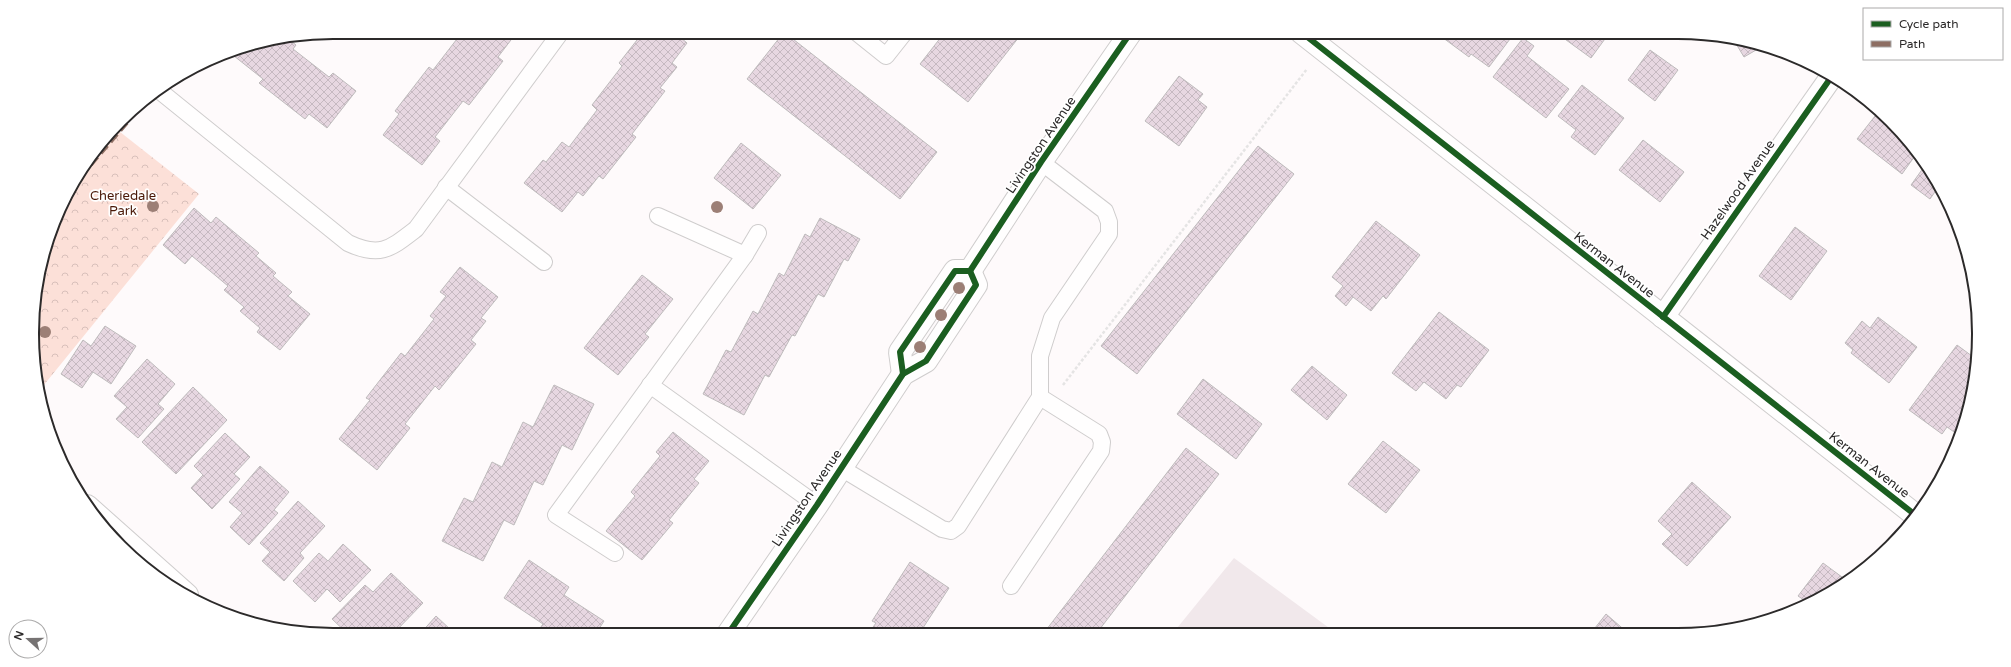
<svg xmlns="http://www.w3.org/2000/svg" width="2011" height="667" font-family="'Varela Round',sans-serif">
  <style>
    .built { fill: #f1e8eb }
    .forest { fill: url(#forest-crowns) }
    .building { fill: url(#building-cross-hatch); stroke: #bebbbc }
    .lines { fill: none; stroke-linecap: round; stroke-linejoin: round }
    .service-casing { stroke: #cfcdcd; stroke-width: 18 }
    .minor-casing { stroke: #cfcdcd; stroke-width: 24 }
    .secondary-casing { stroke: #cfcdcd; stroke-width: 24 }
    .path { stroke: #e5e4e4; stroke-width: 2.5; stroke-dasharray: 3 2; stroke-linecap: butt }
    .service { stroke: #fffefe; stroke-width: 16 }
    .minor { stroke: #fffefe; stroke-width: 22 }
    .secondary { stroke: #fffefe; stroke-width: 22 }
    .quiet { stroke: #8d6e63; stroke-width: 5; stroke-dasharray: 10 5; stroke-linecap: butt }
    .cycleway-casing { stroke: #fff; stroke-width: 8 }
    .cycleway { stroke: #1b5e20; stroke-width: 6 }
    .tree { fill: #9c7f76 }
    .labels { text-anchor: middle; dominant-baseline: central; stroke-width: 3.5; stroke-linejoin: round; paint-order: stroke }
    .street-label { font-size: 13px; fill: #2c2a2a; stroke: #fff }
    .park-label { font-size: 13px; fill: #4b1a09; stroke: #fff }
    .rim { fill: none; stroke: #2c2a2a; stroke-width: 2 }
  </style>
  <defs>
    <pattern id="forest-crowns" width="20" height="18" patternUnits="userSpaceOnUse"><rect width="20" height="18" fill="#fce0d8"/><path d="M2 6a3 3 0 1 1 6 0M12 15a3 3 0 1 1 6 0" fill="none" stroke="#d8c0ba"/></pattern>
    <pattern id="building-cross-hatch" width="8" height="8" patternUnits="userSpaceOnUse"><rect width="8" height="8" fill="#e7d7e1"/><path d="M0 0l8 8M0 8l8-8" fill="none" stroke="#c6b9c1"/></pattern>
  </defs>
  <rect width="100%" height="100%" fill="#fefafb"/>
  <!-- built -->
  <path class="built" d="M1234,558l102,75h-163z"/>
  <!-- forest -->
  <path class="forest" d="M115,128l84,66 -160,197 -6,-38 2,-59 28,-94 31,-50z"/>
  <!-- building -->
  <g class="building">
    <path d="M457,32h52l5,4 -16,21 5,4 -34,44 -6,-4 -28,36 5,4 -18,24 -39,-30 16,-21 -4,-3 34,-44 4,3 27,-35z"/>
    <path d="M634,32h40l13,11 -15,20 5,4 -17,21 5,3 -33,43 4,3 -33,42 -4,-3 -16,20 -5,-4 -16,20 -38,-29 19,-23 3,2 16,-20 7,5 28,-37 -5,-5 30,-39 -3,-3 18,-23 -6,-5z"/>
    <path d="M784,32l153,120 -37,47 -153,-120z"/>
    <path d="M945,32h78l-55,70 -48,-38z"/>
    <path d="M1435,32h66l9,7 -21,28 -18,-13 -2,3z"/>
    <path d="M1565,32h45l-19,26 -29,-21z"/>
    <path d="M286,37l10,8 -3,4 36,28 4,-4 23,18 -29,37 -18,-14 -4,5 -46,-36 4,-4 -34,-27 46,-14z"/>
    <path d="M1732,37l5,1 26,8 -19,11z"/>
    <path d="M1523,38l11,8 -7,10 42,33 -23,29 -53,-41z"/>
    <path d="M1650,50l28,20 -23,31 -27,-21z"/>
    <path d="M1179,76l24,18 -5,6 9,7 -28,39 -34,-25z"/>
    <path d="M1582,85l42,33 -29,37 -24,-18 5,-7 -18,-14z"/>
    <path d="M1879,111l12,9 26,33 -15,21 -45,-35z"/>
    <path d="M1643,140l41,32 -24,30 -41,-32z"/>
    <path d="M741,143l40,32 -28,34 -39,-31z"/>
    <path d="M1258,146l36,28 -157,200 -36,-28z"/>
    <path d="M1926,164l13,22 -9,13 -19,-14z"/>
    <path d="M194,208l17,15 5,-6 43,36 -3,3 20,17 -3,3 19,16 -4,4 22,18 -30,36 -23,-18 3,-4 -20,-17 4,-4 -20,-17 4,-4 -36,-30 -7,8 -22,-19z"/>
    <path d="M820,218l40,21 -12,22 -4,-2 -20,38 -6,-3 -23,42 -3,-1 -23,42 -4,-2 -21,40 -41,-21 23,-44 5,2 22,-41 5,3 21,-41 5,3 21,-42 5,3z"/>
    <path d="M1376,221l44,34 -34,44 -3,-3 -12,15 -18,-14 -7,9 -11,-10 8,-10 -11,-9z"/>
    <path d="M1795,227l32,24 -36,49 -32,-24z"/>
    <path d="M460,267l38,30 -17,21 5,3 -15,19 5,4 -37,46 -4,-4 -30,38 5,4 -33,42 -38,-31 31,-39 -4,-2 35,-45 4,3 29,-37 -4,-3 16,-20 -6,-4z"/>
    <path d="M642,275l31,24 -28,35 4,3 -31,38 -34,-27z"/>
    <path d="M1439,312l50,38 -28,37 -4,-2 -11,14 -22,-17 -8,9 -24,-18z"/>
    <path d="M1878,317l39,30 -28,36 -38,-30 2,-3 -8,-7 17,-22 8,7z"/>
    <path d="M105,326l31,20 -25,38 -18,-12 -11,16 -21,-14 22,-34 8,6z"/>
    <path d="M1957,345l19,14 -3,31 -5,-4 -3,6 7,5 -15,37 -10,-7 -5,7 -33,-24z"/>
    <path d="M147,359l28,25 -17,20 6,5 -26,29 -22,-19 11,-12 -13,-11z"/>
    <path d="M1312,366l35,29 -20,25 -36,-30z"/>
    <path d="M1203,379l59,45 -26,35 -59,-45z"/>
    <path d="M554,385l40,19 -22,46 -10,-5 -19,40 -9,-4 -20,44 -10,-5 -21,41 -41,-20 22,-43 9,4 19,-40 10,5 21,-45 10,5z"/>
    <path d="M193,387l34,33 -51,54 -34,-32z"/>
    <path d="M673,432l36,29 -15,18 5,4 -30,37 4,3 -31,37 -36,-29 29,-35 -4,-4 29,-36 -4,-4z"/>
    <path d="M225,433l25,24 -16,17 6,5 -28,30 -21,-21 12,-13 -9,-9z"/>
    <path d="M1383,441l37,29 -34,43 -38,-29z"/>
    <path d="M1186,448l33,26 -123,160h-53z"/>
    <path d="M260,466l29,26 -15,18 4,3 -29,32 -19,-18 12,-14 -13,-11z"/>
    <path d="M1692,482l39,35 -44,49 -25,-22 10,-10 -14,-13z"/>
    <path d="M298,501l27,25 -25,27 4,5 -20,23 -22,-20 8,-9 -10,-9z"/>
    <path d="M343,544l28,26 -31,32 -13,-13 -12,13 -22,-21 26,-28 9,8z"/>
    <path d="M529,560l40,27 -5,8 40,26 -9,14h-52l-5,-4 5,-7 -39,-26z"/>
    <path d="M910,562l39,26 -30,46h-51l8,-11 -4,-2z"/>
    <path d="M1823,563l23,17 -35,24 -13,4 6,-8 -6,-4z"/>
    <path d="M391,573l32,30 -31,32h-43l-17,-16 33,-34 8,7z"/>
    <path d="M1606,614l22,19h-37z"/>
    <path d="M436,616l16,15 -4,4h-29z"/>
  </g>
  <g class="lines">
    <!-- service casing -->
    <g class="service-casing">
      <g id="service">
        <path d="M856,32l30,24 19,-24"/>
        <path d="M161,92l187,151c32,15 42,6 68,-14l145,-197"/>
        <path d="M446,187l98,75"/>
        <path d="M658,216l87,39"/>
        <path d="M650,385l167,120"/>
        <path d="M841,468l101,61 9,2 7,-5 82,-129v-41l12,-38 57,-84v-12l-4,-11 -64,-49"/>
        <path d="M615,553l-59,-38 189,-260 13,-22"/>
        <path d="M1011,586l90,-135 1,-9 -3,-8 -59,-37"/>
      </g>
    </g>
    <!-- minor casing -->
    <g class="minor-casing">
      <g id="minor">
        <path d="M1301,32l613,482"/>
        <path d="M1663,317l169,-241"/>
        <path d="M87,506l100,89"/>
      </g>
    </g>
    <!-- secondary casing -->
    <g class="secondary-casing">
      <g id="secondary">
        <path d="M970,271l71,-109 90,-130"/>
        <path d="M903,374l-3,-22 55,-81h15"/>
        <path d="M728,634l89,-129 86,-131 23,-13 50,-76 -6,-14"/>
      </g>
    </g>
    <!-- path -->
    <path class="path" d="M1063,385l244,-316"/>
    <!-- service -->
    <use href="#service" class="service"/>
    <!-- minor -->
    <use href="#minor" class="minor"/>
    <!-- secondary -->
    <use href="#secondary" class="secondary"/>
    <!-- quiet -->
    <path class="quiet" d="M71,187l56,-65"/>
    <!-- cycleway casing -->
    <g class="cycleway-casing">
      <g id="cycleway">
        <path d="M1301,32l613,482"/>
        <path d="M970,271l71,-109 90,-130"/>
        <path d="M1663,317l169,-241"/>
        <path d="M903,374l-3,-22 55,-81h15"/>
        <path d="M728,634l89,-129 86,-131 23,-13 50,-76 -6,-14"/>
      </g>
    </g>
    <!-- cycleway -->
    <use href="#cycleway" class="cycleway"/>
  </g>
  <!-- trees -->
  <g class="tree">
    <circle cx="153" cy="206" r="6"/>
    <circle cx="717" cy="207" r="6"/>
    <circle cx="959" cy="288" r="6"/>
    <circle cx="941" cy="315" r="6"/>
    <circle cx="45" cy="332" r="6"/>
    <circle cx="920" cy="347" r="6"/>
  </g>
  <g class="labels">
    <!-- street labels -->
    <g class="street-label">
      <text transform="translate(1041 145) rotate(-56)">Livingston Avenue</text>
      <text transform="translate(1738 190) rotate(-55)">Hazelwood Avenue</text>
      <text transform="translate(1614 265) rotate(38)">Kerman Avenue</text>
      <text transform="translate(1869 465) rotate(38)">Kerman Avenue</text>
      <text transform="translate(807 498) rotate(-56)">Livingston Avenue</text>
    </g>
    <!-- park labels -->
    <g class="park-label">
      <text x="123" y="196">Cheriedale<tspan x="123" dy="15">Park</tspan></text>
    </g>
  </g>
  <!-- crop -->
  <path d="M0 0H2011V667H0ZM333 39H1678A294 294 0 0 1 1972 333V334A294 294 0 0 1 1678 628H333A294 294 0 0 1 39 334V333A294 294 0 0 1 333 39Z" fill="#fff" fill-rule="evenodd"/>
  <path class="rim" d="M333 39H1678A294 294 0 0 1 1972 333V334A294 294 0 0 1 1678 628H333A294 294 0 0 1 39 334V333A294 294 0 0 1 333 39Z"/>
  <!-- legend -->
  <rect x="1863" y="8" width="140" height="52" fill="#ffffff" stroke="#abaaaa"/>
  <rect x="1871" y="21" width="20" height="6" fill="#1b5e20" stroke="#abaaaa"/>
  <text x="1899" y="28" font-size="12" fill="#2c2a2a">Cycle path</text>
  <rect x="1871" y="41" width="20" height="6" fill="#8d6e63" stroke="#abaaaa"/>
  <text x="1899" y="48" font-size="12" fill="#2c2a2a">Path</text>
  <!-- north arrow -->
  <g transform="translate(28 639) rotate(291)"><circle r="19" fill="#ffffff" stroke="#abaaaa"/>
  <path d="M0-3L7 15L0 10L-7 15Z" fill="#767373"/>
  <text y="-6" font-size="11" font-weight="bold" text-anchor="middle" fill="#2c2a2a">N</text>
  </g>
</svg>
